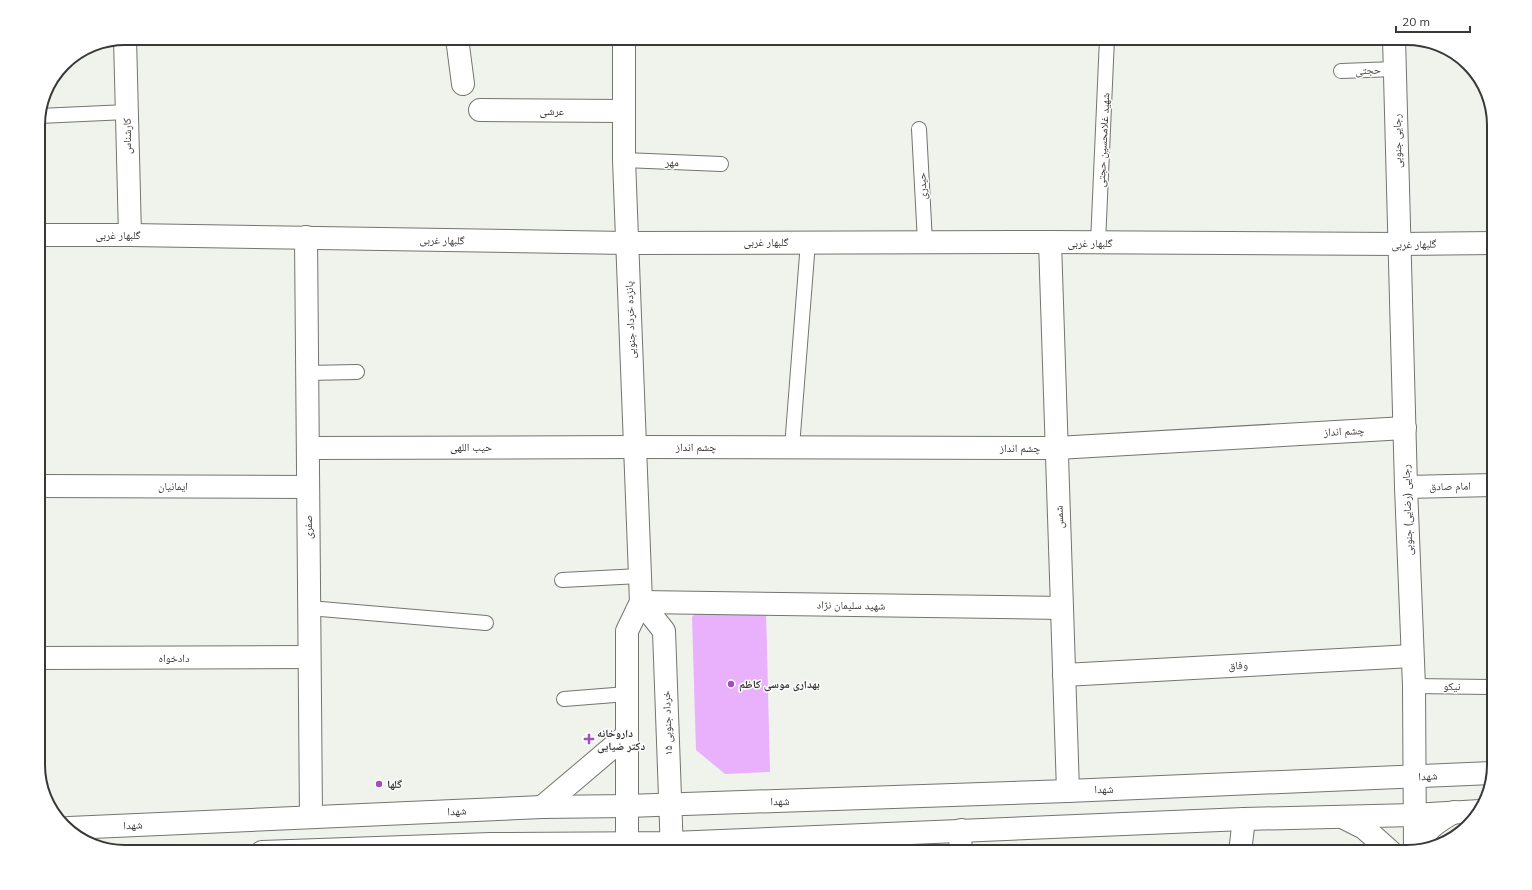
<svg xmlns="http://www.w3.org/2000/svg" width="1532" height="890" font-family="Mulish,'Noto Naskh Arabic',sans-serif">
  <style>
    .building { fill: #e9b1fb }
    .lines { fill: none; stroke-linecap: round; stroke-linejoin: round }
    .lane-casing { stroke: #73756f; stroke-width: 16 }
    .street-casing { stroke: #73756f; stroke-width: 24 }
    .secondary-casing { stroke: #73756f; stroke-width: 24 }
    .lane { stroke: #fff; stroke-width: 14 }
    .street { stroke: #fff; stroke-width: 22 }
    .secondary { stroke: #fff; stroke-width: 22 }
    .poi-dot { fill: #a24ebc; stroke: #fff; stroke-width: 1.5 }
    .labels { text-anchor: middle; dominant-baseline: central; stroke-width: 3; stroke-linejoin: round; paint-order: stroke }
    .street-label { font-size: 11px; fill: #383936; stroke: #fff }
    .poi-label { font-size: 11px; font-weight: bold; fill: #383936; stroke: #fff; text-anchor: start }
    .rim { fill: none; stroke: #383936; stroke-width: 2 }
  </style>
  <rect width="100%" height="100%" fill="#f0f2ec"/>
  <!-- building -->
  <path class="building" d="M766,609l4,163 -45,2 -29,-24 -4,-133 6,-6z"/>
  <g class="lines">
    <!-- lane casing -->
    <g class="lane-casing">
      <g id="lane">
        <path d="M1341,71l54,-2"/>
        <path d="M39,116l88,-4"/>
        <path d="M919,129l6,113"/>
        <path d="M624,160l97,4"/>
        <path d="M1098,243l9,-205"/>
        <path d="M307,373l50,-1"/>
        <path d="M792,447l16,-205"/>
        <path d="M562,580l78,-4"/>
        <path d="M309,608l177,15"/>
        <path d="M1414,686l76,1"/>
        <path d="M564,699l63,-5"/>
      </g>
    </g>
    <!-- street casing -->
    <g class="street-casing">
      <g id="street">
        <path d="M125,38l5,197"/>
        <path d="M457,38l6,46"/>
        <path d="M480,110l144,1"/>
        <path d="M306,237l5,580"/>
        <path d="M1050,242l18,549"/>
        <path d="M308,448l327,-1 422,1 348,-20"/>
        <path d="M38,486l270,1"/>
        <path d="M1406,487l88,-2"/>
        <path d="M641,602l421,6"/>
        <path d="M38,658l271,-1"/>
        <path d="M1064,675l348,-19"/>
        <path d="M1342,817l22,11 27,24"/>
        <path d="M1415,850c13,-22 17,-25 39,-38"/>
        <path d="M960,852l1,-22"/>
        <path d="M1240,852l4,-33"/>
      </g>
    </g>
    <!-- secondary casing -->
    <g class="secondary-casing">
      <g id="secondary">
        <path d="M624,38v122l17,442 -14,29v221"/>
        <path d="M1394,38l12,449 8,199 1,164"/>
        <path d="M38,235h92l497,8 423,-1 349,2 95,-1"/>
        <path d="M641,602l23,29 8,221"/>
        <path d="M542,807l85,-72"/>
        <path d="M69,828l473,-21 85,-1 441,-15 424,-18"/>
        <path d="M262,852l229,-8 181,-1 572,-24 170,-4 66,-4"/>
      </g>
    </g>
    <!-- lane -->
    <use href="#lane" class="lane"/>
    <!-- street -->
    <use href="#street" class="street"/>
    <!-- secondary -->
    <use href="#secondary" class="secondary"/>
  </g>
  <!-- markers -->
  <g class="poi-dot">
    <circle cx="731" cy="684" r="4"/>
    <path d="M587 733h4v4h4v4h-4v4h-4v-4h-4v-4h4z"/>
    <circle cx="379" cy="784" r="4"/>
  </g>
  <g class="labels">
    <!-- street labels -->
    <g class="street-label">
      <text transform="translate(1368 70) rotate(-3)">حجتی</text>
      <text x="552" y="111">عرشی</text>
      <text transform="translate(127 136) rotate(-91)">کارشناس</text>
      <text transform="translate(1103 140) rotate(-87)">شهید غلامحسین حجتی</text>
      <text transform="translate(1397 141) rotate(-91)">رجایی جنوبی</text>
      <text transform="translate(672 162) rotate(2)">مهر</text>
      <text transform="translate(922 186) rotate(-93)">حیدری</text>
      <text x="118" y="235">گلبهار غربی</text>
      <text transform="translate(442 240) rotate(1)">گلبهار غربی</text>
      <text x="766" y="242">گلبهار غربی</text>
      <text x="1090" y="243">گلبهار غربی</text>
      <text transform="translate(1414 244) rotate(-1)">گلبهار غربی</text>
      <text transform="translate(630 320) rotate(-92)">پانزده خرداد جنوبی</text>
      <text transform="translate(1344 431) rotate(-3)">چشم انداز</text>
      <text x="471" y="447">حیب اللهی</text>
      <text x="696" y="447">چشم انداز</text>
      <text x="1020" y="448">چشم انداز</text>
      <text x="173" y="486">ایمانیان</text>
      <text transform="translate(1450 486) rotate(-1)">امام صادق</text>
      <text transform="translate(1407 510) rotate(-92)">رجایی (رضایی) جنوبی</text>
      <text transform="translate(1059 517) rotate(-92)">شمس</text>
      <text transform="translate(308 527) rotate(-90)">صفری</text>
      <text transform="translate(851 605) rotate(1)">شهید سلیمان نژاد</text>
      <text x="174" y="658">دادخواه</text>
      <text transform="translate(1238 665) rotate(-3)">وفاق</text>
      <text transform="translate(1452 686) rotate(1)">نیکو</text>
      <text transform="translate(667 723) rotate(-92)">۱۵ خرداد جنوبی</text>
      <text transform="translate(1428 776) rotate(-3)">شهدا</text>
      <text transform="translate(1104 789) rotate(-2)">شهدا</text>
      <text transform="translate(780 801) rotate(-2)">شهدا</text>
      <text transform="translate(457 811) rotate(-3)">شهدا</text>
      <text transform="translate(133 825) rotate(-3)">شهدا</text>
    </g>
    <!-- poi labels -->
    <g class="poi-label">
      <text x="739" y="684">بهداری موسی کاظم</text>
      <text x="597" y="733">داروخانه<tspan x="597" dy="13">دکتر ضیایی</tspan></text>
      <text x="387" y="784">گلها</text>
    </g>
  </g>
  <!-- crop -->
  <path d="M0 0H1532V890H0ZM125 45H1407A80 80 0 0 1 1487 125V765A80 80 0 0 1 1407 845H125A80 80 0 0 1 45 765V125A80 80 0 0 1 125 45Z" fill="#fff" fill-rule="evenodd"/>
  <path class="rim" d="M125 45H1407A80 80 0 0 1 1487 125V765A80 80 0 0 1 1407 845H125A80 80 0 0 1 45 765V125A80 80 0 0 1 125 45Z"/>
  <!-- scale -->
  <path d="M1396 26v6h74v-6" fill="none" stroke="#383936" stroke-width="2"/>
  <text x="1402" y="26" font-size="12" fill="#383936" stroke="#ffffff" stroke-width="3" paint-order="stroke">20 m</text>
</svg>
